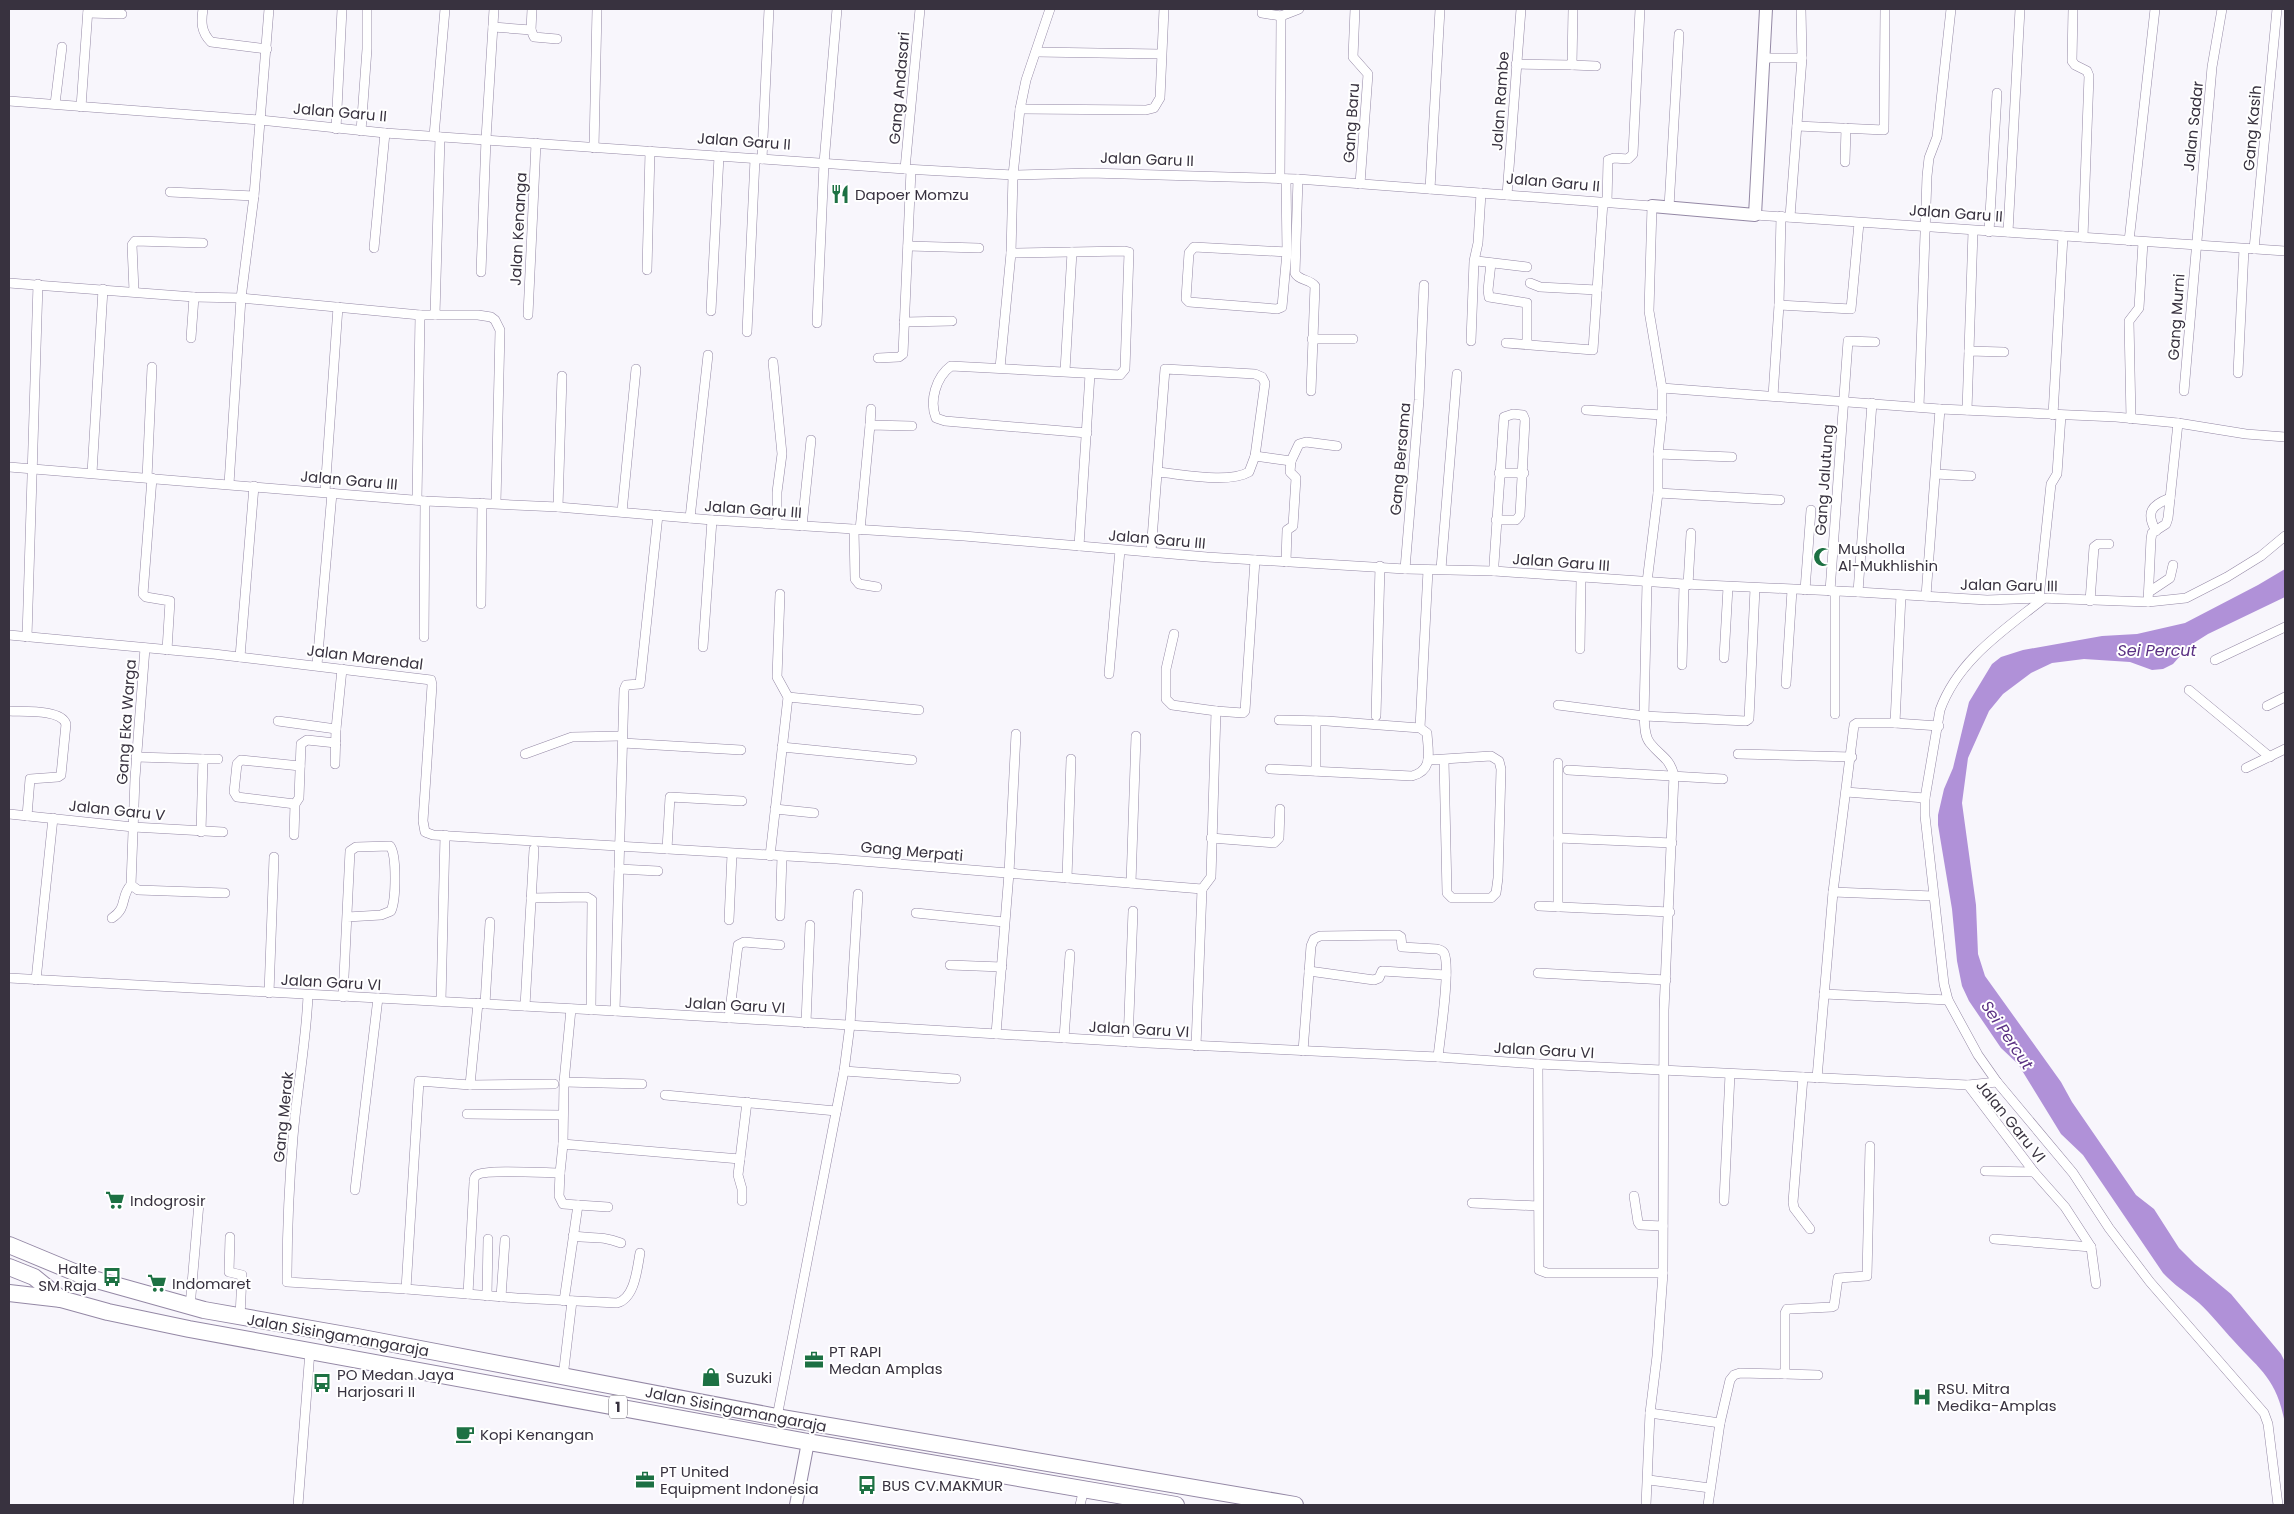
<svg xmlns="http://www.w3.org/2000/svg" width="2294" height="1514" font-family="Poppins,sans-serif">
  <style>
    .water { fill: #b091d8 }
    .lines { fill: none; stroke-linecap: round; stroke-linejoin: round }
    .street-casing { stroke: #9488a5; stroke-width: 10 }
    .secondary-casing { stroke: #9488a5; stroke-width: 14 }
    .highway-casing { stroke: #9488a5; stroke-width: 18 }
    .street { stroke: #fff; stroke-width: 9 }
    .secondary { stroke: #fff; stroke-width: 12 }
    .highway { stroke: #fff; stroke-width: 16 }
    .labels { text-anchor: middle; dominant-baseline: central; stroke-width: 4; stroke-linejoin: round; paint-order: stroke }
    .shield { fill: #fff; stroke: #747079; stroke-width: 1 }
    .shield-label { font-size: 14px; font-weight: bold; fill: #38323f }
    .street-label { font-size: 15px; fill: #38323f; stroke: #fff }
    .poi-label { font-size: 15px; fill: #38323f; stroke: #fff; text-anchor: start }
    .water-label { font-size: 16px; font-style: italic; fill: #5a3083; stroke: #fff }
  </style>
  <rect width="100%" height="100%" fill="#f8f6fc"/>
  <!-- water -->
  <path class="water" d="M2285,569v28l-77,37 -19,12 -16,18 -10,5 -11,1 -22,-8 -46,-3 -32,4 -21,10 -28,21 -14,17 -21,47 -6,45 14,102 2,49 7,22 76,106 11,20 64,93 18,14 25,39 16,16 36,30 50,60 4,8v61c-9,-45 -23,-51 -52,-83 -11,-12 -22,-26 -34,-37 -12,-10 -25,-18 -36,-30l-80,-118 -22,-21 -43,-70 -17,-16 -32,-47 -7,-15 -5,-25 -5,-52 -14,-84v-10l6,-26 9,-21 16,-66 23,-38 9,-7 22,-7 79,-14 35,-2 48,-11 73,-38z"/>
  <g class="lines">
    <!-- street casing -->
    <g class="street-casing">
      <g id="street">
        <path d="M203,9c-2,13 -2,23 8,33l56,7"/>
        <path d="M1262,9v4l19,3 18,-7"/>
        <path d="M1355,9l-2,48 15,17 -8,110"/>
        <path d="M2073,9l-1,52 3,4 12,6 2,5 -6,161"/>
        <path d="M88,13l34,1"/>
        <path d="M493,27l38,3 3,7 23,2"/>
        <path d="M531,30l1,-21"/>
        <path d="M1036,52l125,2"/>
        <path d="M1764,58h38"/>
        <path d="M1516,64l56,1 1,-56"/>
        <path d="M1572,65l24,1"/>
        <path d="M9,101l251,19 125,13 520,36 108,6 77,-2 208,6 354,27 -3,105 13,77v27l-4,39v39l-11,89 -3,134c1,9 0,20 6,27 11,14 19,14 24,32l-10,235 -1,263 -6,83 -7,57 -4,92"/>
        <path d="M55,104l7,-57"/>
        <path d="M81,107l7,-98"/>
        <path d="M1020,109l126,1 8,-2 6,-10 4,-89"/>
        <path d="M1797,126l87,4 1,-121"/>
        <path d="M336,129l6,-120"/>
        <path d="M361,131l6,-82v-40"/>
        <path d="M434,136l11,-127"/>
        <path d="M594,148l3,-139"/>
        <path d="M762,159l7,-150"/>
        <path d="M1845,162l1,-34"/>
        <path d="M905,169l15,-160"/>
        <path d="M1280,179l1,-163"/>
        <path d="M1286,179l1,73 -5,55 -5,2 -88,-7 -3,-3 3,-46 5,-6 93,5"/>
        <path d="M1298,179l-3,94c4,8 15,6 20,13l-4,105"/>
        <path d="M1430,189l10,-180"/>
        <path d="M170,192l84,4"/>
        <path d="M1507,195l14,-186"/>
        <path d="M1607,203l1,-43 6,-2 14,1 5,-5 7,-145"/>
        <path d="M1669,207l10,-173"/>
        <path d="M1755,215l530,36"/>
        <path d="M1790,217l12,-159 -1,-49"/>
        <path d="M1989,232l8,-139"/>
        <path d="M2008,232l12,-223"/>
        <path d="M2129,241l26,-232"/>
        <path d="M908,246l71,2"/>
        <path d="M374,248l11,-115"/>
        <path d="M2254,249l23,-240"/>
        <path d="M1011,253l114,-2 4,1 -4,117 -5,6 -169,-9c-15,11 -22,35 -15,52l9,3 142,12"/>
        <path d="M1477,261l50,6"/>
        <path d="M1491,263l-3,27 1,7 38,6v40"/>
        <path d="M647,270l3,-119"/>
        <path d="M481,272l5,-133 8,-130"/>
        <path d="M9,283l185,14 47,1 179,17h58l13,2 4,3 5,10 -4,173"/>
        <path d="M1530,283l10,4 57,3"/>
        <path d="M134,291l-2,-46 3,-4 68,2"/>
        <path d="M1779,305l72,4 8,-86"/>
        <path d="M711,311l8,-155"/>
        <path d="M435,315l5,-178"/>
        <path d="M528,315l8,-172"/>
        <path d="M904,322l48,-1"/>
        <path d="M817,323l7,-160 13,-154"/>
        <path d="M747,332l8,-173"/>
        <path d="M191,338l3,-41"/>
        <path d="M1312,339h41"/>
        <path d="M1471,341l3,-80 4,-18 3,-50"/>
        <path d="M1506,343l87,7 10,-148"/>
        <path d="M1969,351l4,-120"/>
        <path d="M878,358l21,-1 4,-3 8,-184"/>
        <path d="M773,362l9,92 -5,38v32"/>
        <path d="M1000,368l11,-115 2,-78 7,-66 6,-29 24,-71"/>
        <path d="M1065,371l7,-119"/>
        <path d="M2238,373l6,-124"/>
        <path d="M1662,388l278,21 176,8 62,6 68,11 39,3"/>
        <path d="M2184,391l28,-324 10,-58"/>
        <path d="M1773,396l6,-91 2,-89"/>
        <path d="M1919,407l8,-231 2,-18 8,-21 14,-128"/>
        <path d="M1586,410l76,5"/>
        <path d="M1967,410l2,-59 35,1"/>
        <path d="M2053,415l10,-179"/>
        <path d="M2131,419l-2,-98 10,-13 4,-66"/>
        <path d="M870,425l1,-16"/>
        <path d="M1658,454l74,3"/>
        <path d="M1255,456l36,5 8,-17 7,-2 31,4"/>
        <path d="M9,467l416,34 133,6 154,13 252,16 243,21 198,12 89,2 190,13 174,8 129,8 52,-2 109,4 38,-4 41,-21 34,-21 24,-20"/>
        <path d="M92,473l11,-184"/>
        <path d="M1499,473h25"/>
        <path d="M1936,474l35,2"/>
        <path d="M147,478l5,-111"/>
        <path d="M152,478l-9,116 3,3 24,4 -3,49"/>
        <path d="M229,484l12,-186 13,-102 15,-187"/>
        <path d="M325,492l13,-185"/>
        <path d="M1658,493l122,7"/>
        <path d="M417,500l3,-185"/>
        <path d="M558,507l4,-131"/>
        <path d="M622,512l14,-143"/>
        <path d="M690,518l18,-163"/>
        <path d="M802,526l9,-86"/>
        <path d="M854,529l1,50 4,5 18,3"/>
        <path d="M860,530l10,-105 42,1"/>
        <path d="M2156,531c-11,-19 -4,-26 14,-33"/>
        <path d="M1079,546l11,-172"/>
        <path d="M1151,552l14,-183 90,5 7,3 3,6 -10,73 -6,16c-21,12 -67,2 -92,0"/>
        <path d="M1286,562l1,-32 6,-4 3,-48 -6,-6 1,-11"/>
        <path d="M1405,569l14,-169 5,-115"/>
        <path d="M1441,569l16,-195"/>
        <path d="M1494,571v-7l10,-147 9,-3 10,1 2,5 -5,95 -4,5h-20"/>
        <path d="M1688,585l3,-52"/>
        <path d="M1805,590l6,-80"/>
        <path d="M1830,591l18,-250 27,1"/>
        <path d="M1835,591v123"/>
        <path d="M1858,592l14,-189"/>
        <path d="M2149,592l21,-14 3,-13"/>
        <path d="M1926,596l14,-187"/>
        <path d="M2039,598l12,-114 6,-10 4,-59"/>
        <path d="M2043,599c-40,32 -85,61 -103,111l-15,88v18l19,168 4,16 30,55 19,27 76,91 36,55 41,54 114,131 4,11 10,81"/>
        <path d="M2090,601l4,-54 4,-3h11"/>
        <path d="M2148,602l3,-63 1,-6 14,-9 2,-6 10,-95"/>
        <path d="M481,604l1,-101"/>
        <path d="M1174,634l-8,35v30l6,6 44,6 -5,166 -9,12"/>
        <path d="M9,635l205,19 217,26 1,5 -9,136 2,11 8,3 404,24 365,30"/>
        <path d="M27,637l11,-353"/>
        <path d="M424,637l1,-136"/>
        <path d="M703,647l9,-127"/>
        <path d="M145,648l-10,130 -4,107 7,5 87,3"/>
        <path d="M1580,649l1,-71"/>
        <path d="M240,657l14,-171"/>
        <path d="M1724,658l4,-71"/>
        <path d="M2215,660l70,-33"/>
        <path d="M317,665l15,-172"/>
        <path d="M1682,665l2,-81"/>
        <path d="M1109,674l11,-124"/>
        <path d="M1786,684l6,-94"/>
        <path d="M2189,690l81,67"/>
        <path d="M788,697l131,13"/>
        <path d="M1558,705l86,11 102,5 3,-2 6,-131"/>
        <path d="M2267,706l18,-9"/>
        <path d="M9,711c14,1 52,-2 57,13l-5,51 -3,2 -28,2 -3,37"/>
        <path d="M1216,711l27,2 2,-2 10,-151"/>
        <path d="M1376,716l4,-150"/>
        <path d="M278,721l58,8"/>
        <path d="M1895,723l44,3"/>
        <path d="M1420,728l8,-158"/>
        <path d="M623,743l118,7"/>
        <path d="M782,747l130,13"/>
        <path d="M525,754l47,-17 50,-1"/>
        <path d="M1738,754l114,3"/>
        <path d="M136,757l67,2 -2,73"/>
        <path d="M203,759h15"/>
        <path d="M1428,760l63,-4 8,5 2,8 -3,109 -2,15 -5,5h-39l-5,-5 -3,-133"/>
        <path d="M1558,763v75l114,5"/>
        <path d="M335,764l1,-35 6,-60"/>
        <path d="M2246,768l39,-19"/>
        <path d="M1270,769l142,7c22,-6 16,-24 15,-43l-7,-5 -93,-7 -48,-1"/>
        <path d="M1568,770l155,9"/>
        <path d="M1316,771v-50"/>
        <path d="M1846,792l79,6"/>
        <path d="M295,804l-58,-7 -3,-5 3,-28 4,-4 59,6"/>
        <path d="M775,809l39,4"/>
        <path d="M9,814l124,13 90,5"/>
        <path d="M294,835l1,-31 4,-6 2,-54 6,-4 29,3"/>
        <path d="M1211,838l63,5 5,-5 1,-29"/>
        <path d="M1558,838v69"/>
        <path d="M667,849l3,-52 72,4"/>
        <path d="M770,856l18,-159 -11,-20 3,-83"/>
        <path d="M619,869l39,2"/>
        <path d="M1067,878l4,-119"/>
        <path d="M1131,883l5,-147"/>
        <path d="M1833,892l100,4"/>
        <path d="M531,898l56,-1 5,3 -1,110"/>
        <path d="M1539,906l131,6"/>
        <path d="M916,913l88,9"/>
        <path d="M780,916l2,-60"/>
        <path d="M112,918c16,-10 8,-22 19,-33"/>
        <path d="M729,920l3,-66"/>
        <path d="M950,965l52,2"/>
        <path d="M1309,971l65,9 5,-2 3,-7 64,4"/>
        <path d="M1538,973l128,7"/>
        <path d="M9,978l606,33 533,32 290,14 100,7 430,21 29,-3"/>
        <path d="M36,980l17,-162"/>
        <path d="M269,993l5,-136"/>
        <path d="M1824,994l124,6"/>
        <path d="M308,996c-2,47 -11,93 -15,141 -4,48 -6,97 -6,145l119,7"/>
        <path d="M343,997l7,-146 6,-4 34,-1c7,9 6,54 1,65l-10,4 -34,2"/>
        <path d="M441,1001l4,-166"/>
        <path d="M485,1004l5,-82"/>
        <path d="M525,1006l9,-157"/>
        <path d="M615,1011l9,-321 2,-5 14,-1 18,-169"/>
        <path d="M729,1018l9,-73 6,-3 36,3"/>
        <path d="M806,1023l4,-98"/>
        <path d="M996,1034l13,-161 7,-139"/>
        <path d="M1064,1038l6,-84"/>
        <path d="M1128,1042l5,-131"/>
        <path d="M1196,1046l6,-157"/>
        <path d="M1303,1051l8,-105 3,-7 6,-3 78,-1 3,2 1,10 35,2c4,1 5,1 7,4 7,13 -4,85 -6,104"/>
        <path d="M1538,1064l1,206 8,3h116"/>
        <path d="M844,1071l112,8"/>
        <path d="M1803,1077l-10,125 1,6 16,21"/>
        <path d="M1817,1078l16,-186 21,-167 3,-2h38l6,-128"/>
        <path d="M564,1082l78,2"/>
        <path d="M554,1084l-84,1 -51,-4 -13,208 111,9 100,5c18,-5 20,-34 23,-50"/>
        <path d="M470,1085l8,-82"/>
        <path d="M1968,1085l66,87 31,35 26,40 5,37"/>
        <path d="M665,1095l171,16"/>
        <path d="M467,1114l96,1"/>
        <path d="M563,1144l1,-62 7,-73"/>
        <path d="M1985,1171l49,1"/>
        <path d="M560,1173l-1,23 4,8 45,3"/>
        <path d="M355,1190l23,-192"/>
        <path d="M1634,1196l4,26 2,3 23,1"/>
        <path d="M742,1201v-12l-4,-14 9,-73"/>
        <path d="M1724,1201l6,-127"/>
        <path d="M1472,1203l66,3"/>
        <path d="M573,1236c20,3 26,-1 48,7"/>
        <path d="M230,1237l-1,35 13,3 -2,42"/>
        <path d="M1994,1239l97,8"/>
        <path d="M468,1294l6,-112c0,-3 0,-5 3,-7 8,-6 70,-2 83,-2l3,-29 177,15"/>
        <path d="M487,1296l1,-57"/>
        <path d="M501,1297l4,-57"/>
        <path d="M564,1301l14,-96"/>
        <path d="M190,1307l9,-104"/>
        <path d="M1818,1375l-33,-1v-61l2,-4h4l41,-2 2,-1 4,-28 29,-2 3,-130"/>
        <path d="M563,1377l9,-76"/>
        <path d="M1650,1413l70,10"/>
        <path d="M777,1417l67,-346 6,-46 8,-131"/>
        <path d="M1649,1480l61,8"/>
        <path d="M298,1505l12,-154"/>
        <path d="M1080,1505l4,-16"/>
        <path d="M1708,1505l12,-82 10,-43 4,-5 6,-2 45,1"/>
      </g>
    </g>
    <!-- secondary casing -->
    <g class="secondary-casing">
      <g id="secondary">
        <path d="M1652,206l103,9 11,-206"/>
        <path d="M796,1505l12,-63"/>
      </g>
    </g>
    <!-- highway casing -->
    <g class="highway-casing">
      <g id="highway">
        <path d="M9,1245l77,32 118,33 153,27 420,80 518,88"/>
        <path d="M9,1267l25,10 27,22 47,13 81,17 619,113 368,63"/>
        <path d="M9,1293l52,6"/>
      </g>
    </g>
    <!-- street -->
    <use href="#street" class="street"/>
    <!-- secondary -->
    <use href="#secondary" class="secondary"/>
    <!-- highway -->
    <use href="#highway" class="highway"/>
  </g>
  <!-- icons -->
  <defs>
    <g id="restaurant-bare" transform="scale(1.5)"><path d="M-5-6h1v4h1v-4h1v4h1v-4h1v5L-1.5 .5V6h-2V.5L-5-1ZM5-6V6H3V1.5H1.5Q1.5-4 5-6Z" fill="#1d7143" stroke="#fff" stroke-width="2.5" paint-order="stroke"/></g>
    <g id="mosque-bare" transform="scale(1.5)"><path d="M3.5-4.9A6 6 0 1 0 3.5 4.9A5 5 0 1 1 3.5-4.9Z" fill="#1d7143" stroke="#fff" stroke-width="2.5" paint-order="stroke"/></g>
    <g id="supermarket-bare" transform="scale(1.5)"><path d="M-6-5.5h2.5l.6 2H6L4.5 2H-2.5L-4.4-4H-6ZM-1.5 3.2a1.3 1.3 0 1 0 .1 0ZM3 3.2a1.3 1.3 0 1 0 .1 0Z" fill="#1d7143" stroke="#fff" stroke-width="2.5" paint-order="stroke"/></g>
    <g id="bus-bare" transform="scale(1.5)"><path d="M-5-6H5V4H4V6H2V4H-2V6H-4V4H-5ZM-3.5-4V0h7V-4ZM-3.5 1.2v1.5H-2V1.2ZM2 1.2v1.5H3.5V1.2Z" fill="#1d7143" stroke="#fff" stroke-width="2.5" paint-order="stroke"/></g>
    <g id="office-bare" transform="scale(1.5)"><path d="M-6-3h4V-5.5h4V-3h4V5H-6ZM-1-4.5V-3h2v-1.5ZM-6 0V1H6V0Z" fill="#1d7143" stroke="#fff" stroke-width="2.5" paint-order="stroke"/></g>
    <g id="shop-bare" transform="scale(1.5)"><path d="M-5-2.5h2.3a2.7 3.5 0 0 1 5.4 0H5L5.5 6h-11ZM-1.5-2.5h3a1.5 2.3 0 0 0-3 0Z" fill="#1d7143" stroke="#fff" stroke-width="2.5" paint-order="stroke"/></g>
    <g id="hospital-bare" transform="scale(1.5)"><path d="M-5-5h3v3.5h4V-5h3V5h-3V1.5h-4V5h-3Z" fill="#1d7143" stroke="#fff" stroke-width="2.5" paint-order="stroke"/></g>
    <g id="cafe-bare" transform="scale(1.5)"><path d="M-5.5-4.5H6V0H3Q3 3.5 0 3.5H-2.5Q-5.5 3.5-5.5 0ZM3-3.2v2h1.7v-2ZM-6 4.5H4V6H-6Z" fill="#1d7143" stroke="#fff" stroke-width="2.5" paint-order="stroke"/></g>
  </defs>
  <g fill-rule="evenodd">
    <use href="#restaurant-bare" x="840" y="194"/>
    <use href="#mosque-bare" x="1823" y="557"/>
    <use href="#supermarket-bare" x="115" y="1200"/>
    <use href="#bus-bare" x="112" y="1277"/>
    <use href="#supermarket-bare" x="157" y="1283"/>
    <use href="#office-bare" x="814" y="1360"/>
    <use href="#shop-bare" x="711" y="1377"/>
    <use href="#bus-bare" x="322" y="1383"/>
    <use href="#hospital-bare" x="1922" y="1397"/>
    <use href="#cafe-bare" x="465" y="1434"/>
    <use href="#office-bare" x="645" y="1480"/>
    <use href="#bus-bare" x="867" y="1485"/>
  </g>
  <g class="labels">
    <!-- shield labels -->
    <rect class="shield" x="609" y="1395.5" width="18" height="23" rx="4"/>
    <g class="shield-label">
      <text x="618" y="1407">1</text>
    </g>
    <!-- street labels -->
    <g class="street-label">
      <text transform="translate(899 88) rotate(-85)">Gang Andasari</text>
      <text transform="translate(1500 101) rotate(-86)">Jalan Rambe</text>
      <text transform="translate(340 112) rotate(5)">Jalan Garu II</text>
      <text transform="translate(1351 123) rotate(-86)">Gang Baru</text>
      <text transform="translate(2193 126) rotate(-84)">Jalan Sadar</text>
      <text transform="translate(2252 128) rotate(-85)">Gang Kasih</text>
      <text transform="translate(744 141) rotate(4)">Jalan Garu II</text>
      <text transform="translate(1147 159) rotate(2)">Jalan Garu II</text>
      <text transform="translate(1553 182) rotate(5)">Jalan Garu II</text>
      <text transform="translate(1956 213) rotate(4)">Jalan Garu II</text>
      <text transform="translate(518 229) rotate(-87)">Jalan Kenanga</text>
      <text transform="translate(2176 317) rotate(-86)">Gang Murni</text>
      <text transform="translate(1400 459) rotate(-85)">Gang Bersama</text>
      <text transform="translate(349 480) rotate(5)">Jalan Garu III</text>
      <text transform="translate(1824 480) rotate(-86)">Gang Jalutung</text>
      <text transform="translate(753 509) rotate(4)">Jalan Garu III</text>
      <text transform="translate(1157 539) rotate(5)">Jalan Garu III</text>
      <text transform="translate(1561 562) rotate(4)">Jalan Garu III</text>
      <text transform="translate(2009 585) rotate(1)">Jalan Garu III</text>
      <text transform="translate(365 657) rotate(7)">Jalan Marendal</text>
      <text transform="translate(126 722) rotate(-86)">Gang Eka Warga</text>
      <text transform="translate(117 810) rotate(6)">Jalan Garu V</text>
      <text transform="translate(912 851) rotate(5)">Gang Merpati</text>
      <text transform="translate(331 982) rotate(3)">Jalan Garu VI</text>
      <text transform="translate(735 1005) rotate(3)">Jalan Garu VI</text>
      <text transform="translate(1139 1029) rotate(3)">Jalan Garu VI</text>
      <text transform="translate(1544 1050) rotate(3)">Jalan Garu VI</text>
      <text transform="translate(283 1117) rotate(-84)">Gang Merak</text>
      <text transform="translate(2011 1121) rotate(51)">Jalan Garu VI</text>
      <text transform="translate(338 1335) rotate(10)">Jalan Sisingamangaraja</text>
      <text transform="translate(736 1409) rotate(11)">Jalan Sisingamangaraja</text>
    </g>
    <!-- poi labels -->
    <g class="poi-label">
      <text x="855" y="194">Dapoer Momzu</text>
      <text x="1838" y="548">Musholla<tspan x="1838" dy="17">Al-Mukhlishin</tspan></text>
      <text x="130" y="1200">Indogrosir</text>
      <text x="97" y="1268" text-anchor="end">Halte<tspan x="97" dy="17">SM Raja</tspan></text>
      <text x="172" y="1283">Indomaret</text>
      <text x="829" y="1351">PT RAPI<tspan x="829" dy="17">Medan Amplas</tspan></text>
      <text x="337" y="1374">PO Medan Jaya<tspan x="337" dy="17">Harjosari II</tspan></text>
      <text x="726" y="1377">Suzuki</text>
      <text x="1937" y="1388">RSU. Mitra<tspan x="1937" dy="17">Medika-Amplas</tspan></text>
      <text x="480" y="1434">Kopi Kenangan</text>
      <text x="660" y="1471">PT United<tspan x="660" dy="17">Equipment Indonesia</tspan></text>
      <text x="882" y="1485">BUS CV.MAKMUR</text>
    </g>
    <!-- water labels -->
    <g class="water-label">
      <text x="2157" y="650">Sei Percut</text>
      <text transform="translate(2007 1035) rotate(56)">Sei Percut</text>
    </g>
  </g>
  <!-- border -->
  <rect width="2294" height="1514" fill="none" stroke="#38323f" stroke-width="20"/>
</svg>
